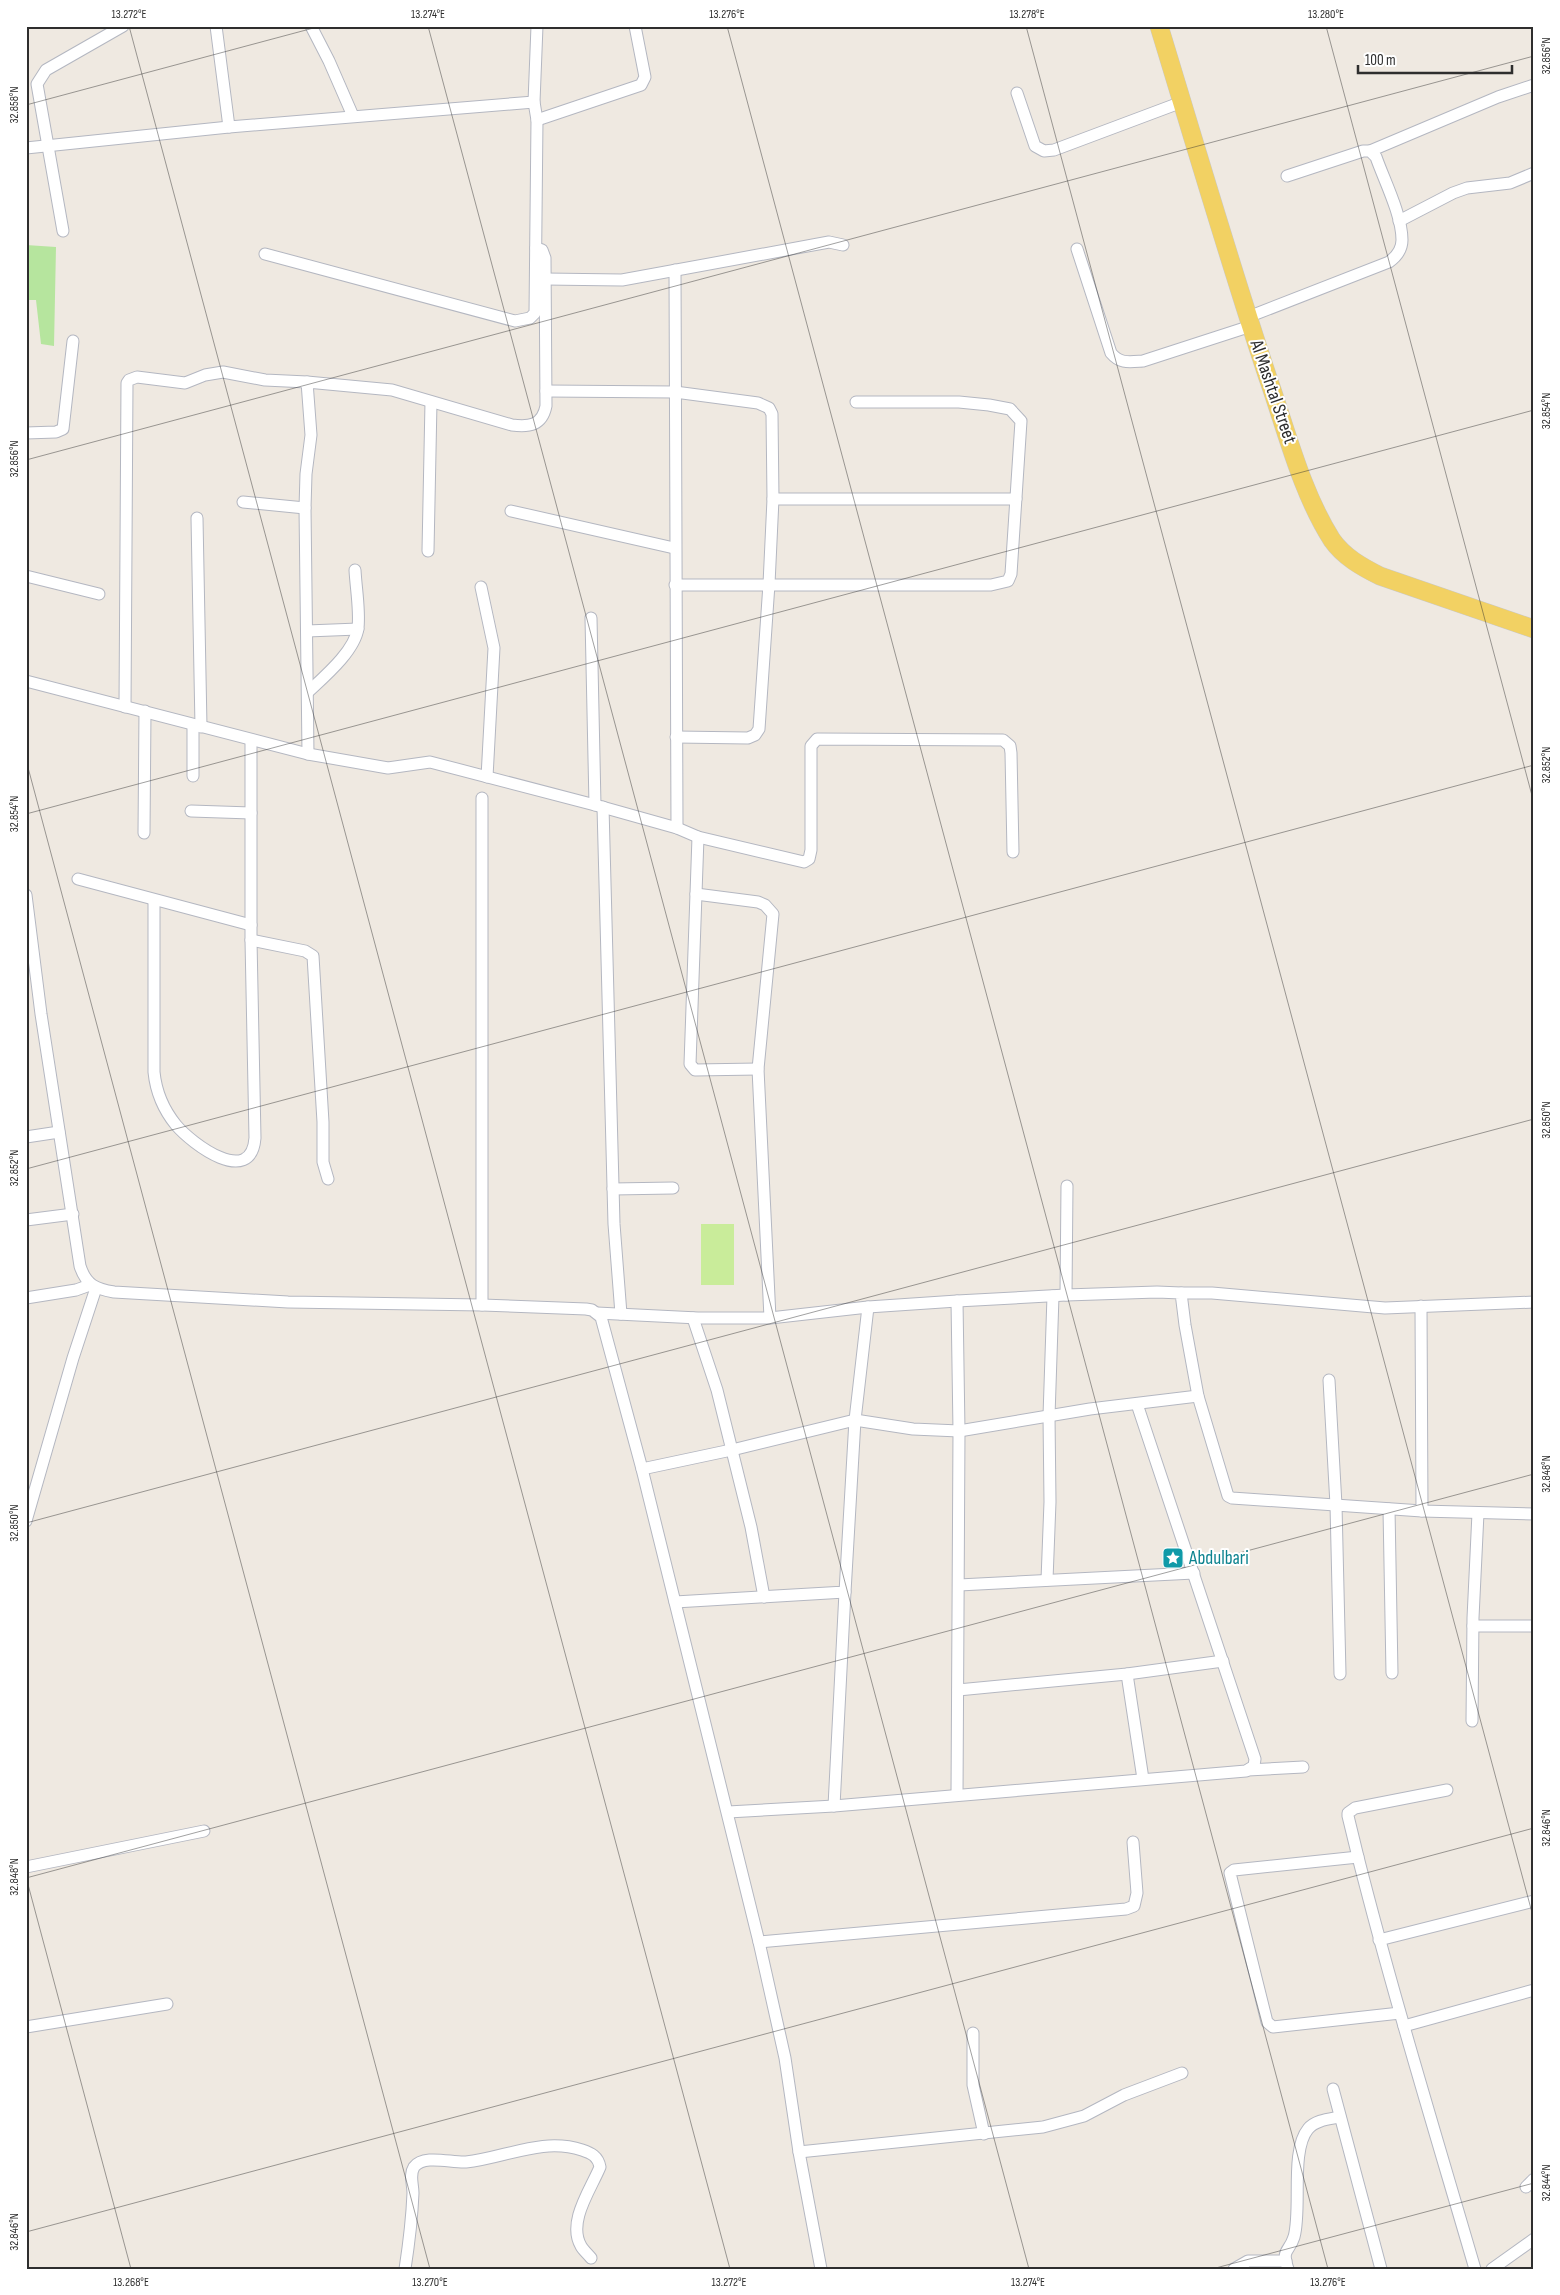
<svg xmlns="http://www.w3.org/2000/svg" width="1560" height="2295" font-family="'Sofia Sans Condensed',sans-serif">
  <style>
    .green { fill: #b6e59e }
    .pitch { fill: #c9ec9a }
    .lines { fill: none; stroke-linecap: round; stroke-linejoin: round }
    .minor-casing { stroke: #b4b7c1; stroke-width: 13 }
    .primary-casing { stroke: #c9c9c9; stroke-width: 19 }
    .minor { stroke: #fff; stroke-width: 11 }
    .primary { stroke: #f2d163; stroke-width: 18 }
    .ticks { fill: none; stroke: #2e2e2e; stroke-width: 1; stroke-opacity: 0.45 }
    .labels { text-anchor: middle; dominant-baseline: central; stroke-width: 4; stroke-linejoin: round; paint-order: stroke }
    .street-label { font-size: 19px; fill: #2e2e2e; stroke: #fff }
    .culture-label { font-size: 19px; fill: #0d838f; stroke: #fff; text-anchor: start }
    .neatline { fill: none; stroke: #2e2e2e; stroke-width: 2 }
    .ticks-label { font-size: 12px; text-anchor: middle; fill: #2e2e2e }
  </style>
  <rect width="100%" height="100%" fill="#efe9e1"/>
  <!-- green -->
  <path class="green" d="M26,245l30,2 -2,99 -13,-2 -5,-44h-10z"/>
  <!-- pitch -->
  <rect class="pitch" x="701" y="1224" width="33" height="61"/>
  <g class="lines">
    <!-- minor casing -->
    <g class="minor-casing">
      <g id="minor">
        <path d="M216,26l13,101"/>
        <path d="M311,26l18,35 24,55"/>
        <path d="M1017,93l18,53 9,5 10,-1 128,-48"/>
        <path d="M537,120l104,-35 4,-8 -10,-51"/>
        <path d="M26,148l203,-21 305,-25"/>
        <path d="M1370,151l128,-54 36,-12"/>
        <path d="M1399,221l54,-28 14,-5 43,-5 24,-10"/>
        <path d="M63,231l-26,-147 9,-14 77,-44"/>
        <path d="M1077,249l34,104c9,11 18,9 32,8l108,-35"/>
        <path d="M265,254l250,67 15,-3 5,-5 2,-193 -3,-18 3,-76"/>
        <path d="M675,270l2,558"/>
        <path d="M545,279l77,1 207,-38 14,3"/>
        <path d="M1248,317l141,-55c7,-5 13,-12 13,-22 0,-25 -18,-60 -26,-83l-6,-6h-7l-76,25"/>
        <path d="M546,391l129,1 83,11 11,5 3,6 1,85 -4,85 -10,145 -4,6 -7,3 -72,-1"/>
        <path d="M26,433l30,-1 7,-3 10,-88"/>
        <path d="M773,499h243"/>
        <path d="M243,502l62,6"/>
        <path d="M511,511l163,37"/>
        <path d="M197,518l4,209"/>
        <path d="M428,551l3,-149"/>
        <path d="M26,576l73,18"/>
        <path d="M675,585h316l17,-4 3,-7 10,-153 -11,-12 -21,-4 -30,-3h-103"/>
        <path d="M481,587l13,61 -7,129"/>
        <path d="M591,618l4,187"/>
        <path d="M307,631l51,-2"/>
        <path d="M26,681l282,73 80,14 42,-6 165,43 82,23 21,9 106,25 5,-3 2,-9v-104l6,-7 186,1 7,6 1,7 2,99"/>
        <path d="M308,692c16,-15 47,-41 50,-64 2,-18 -2,-39 -3,-58"/>
        <path d="M125,707l2,-324 2,-3 8,-3 48,6 20,-8 18,-3 42,8 42,2"/>
        <path d="M308,754l-3,-246 1,-34 5,-39 -4,-53 85,8 120,35c17,2 30,1 34,-19l-1,-148 -3,-8 -6,-2"/>
        <path d="M193,776v-51"/>
        <path d="M482,798v507"/>
        <path d="M603,807l11,417 7,90"/>
        <path d="M191,811l60,2"/>
        <path d="M144,833l1,-122"/>
        <path d="M698,837l-8,227 5,6 63,-1"/>
        <path d="M78,879l173,46"/>
        <path d="M696,894l62,8 7,3 8,9 -15,155 12,249"/>
        <path d="M26,895l15,119 39,252c6,19 16,23 34,26l174,10 194,3 104,4 6,1 9,7 41,152 117,473 26,116 14,94 22,117"/>
        <path d="M154,900v172c2,20 9,37 22,53 16,19 75,63 79,13l-4,-198v-199"/>
        <path d="M251,940l54,11 8,5 10,166v40l5,17"/>
        <path d="M26,1137l33,-5"/>
        <path d="M613,1189l60,-1"/>
        <path d="M26,1220l47,-6"/>
        <path d="M1181,1293h31l173,15 149,-6"/>
        <path d="M1066,1295l1,-109"/>
        <path d="M26,1298l50,-8 14,-5"/>
        <path d="M957,1301l2,130 -2,364"/>
        <path d="M1421,1306l1,205"/>
        <path d="M597,1313l101,5h72l98,-11 89,-6 109,-6 91,-3 24,1 4,32 13,71 30,100 4,2 190,13 112,3"/>
        <path d="M693,1318l24,72 34,137 13,70"/>
        <path d="M1329,1380l7,125 4,169"/>
        <path d="M642,1469l94,-20 119,-29 58,9 46,2 131,-22 108,-13"/>
        <path d="M1389,1509l3,164"/>
        <path d="M26,1521l47,-163 23,-70"/>
        <path d="M1047,1580l3,-78 -1,-86 4,-120"/>
        <path d="M959,1585l235,-12"/>
        <path d="M675,1602l170,-10 10,-172 13,-113"/>
        <path d="M1473,1626h61"/>
        <path d="M1127,1674l16,105"/>
        <path d="M958,1690l169,-16 96,-13"/>
        <path d="M1472,1721l1,-103 5,-105"/>
        <path d="M1248,1770l55,-3"/>
        <path d="M834,1806l11,-214"/>
        <path d="M728,1812l106,-6 412,-35 8,-5 1,-7 -118,-355"/>
        <path d="M1358,1857l-10,-41v-3l7,-5 92,-18"/>
        <path d="M26,1867l178,-36"/>
        <path d="M1379,1940l155,-39"/>
        <path d="M759,1942l367,-33 8,-3 3,-13 -4,-51"/>
        <path d="M1400,2013l-127,14 -6,-5 -37,-149 4,-3 124,-13c35,138 77,275 117,412"/>
        <path d="M1404,2026l130,-36"/>
        <path d="M26,2027l141,-23"/>
        <path d="M973,2033v52l11,49"/>
        <path d="M1333,2089l48,180"/>
        <path d="M799,2152l244,-25 41,-11 40,-21 58,-22"/>
        <path d="M1526,2187l8,-8"/>
        <path d="M405,2269c4,-26 7,-51 8,-76 0,-9 -4,-18 1,-26 10,-13 37,-4 52,-5 39,-4 76,-25 116,-12 9,3 16,6 18,17 -9,22 -33,55 -19,79 2,4 7,8 10,12"/>
        <path d="M1234,2269l14,-8h38"/>
        <path d="M1288,2269c-7,-21 1,-16 6,-32 8,-28 -4,-86 14,-108 7,-9 22,-10 32,-12"/>
        <path d="M1492,2269l42,-30"/>
      </g>
    </g>
    <!-- primary casing -->
    <g class="primary-casing">
      <path id="primary" d="M1159,26c36,118 70,235 109,352 19,54 33,113 64,162 12,17 30,27 48,36l154,53"/>
    </g>
    <!-- minor -->
    <use href="#minor" class="minor"/>
    <!-- primary -->
    <use href="#primary" class="primary"/>
  </g>
  <!-- ticks -->
  <path class="ticks" d="M129,26l601,2243M428,26l601,2243M727,26l601,2243M1026,26l508,1894M1326,26l208,777M26,105l295,-79M26,460l1508,-404M26,760l404,1509M26,814l1508,-404M26,1169l1508,-404M26,1523l1508,-404M26,1877l105,392M26,1878l1508,-404M26,2232l1508,-404M1212,2269l322,-86"/>
  <!-- icons -->
  <defs>
    <g id="sight-square" transform="scale(1.125)"><rect x="-9" y="-9" width="18" height="18" rx="4" fill="#0f9aa8" stroke="#fff"/><path d="M0-6L1.8-2.2L6-1.7L2.9 1.2L3.7 5.4L0 3.3L-3.7 5.4L-2.9 1.2L-6-1.7L-1.8-2.2Z" fill="#fff"/></g>
  </defs>
  <g fill-rule="evenodd">
    <use href="#sight-square" x="1173" y="1558"/>
  </g>
  <g class="labels">
    <!-- street labels -->
    <g class="street-label">
      <text transform="translate(1273 392) rotate(71)">Al Mashtal Street</text>
    </g>
    <!-- culture labels -->
    <g class="culture-label">
      <text x="1189" y="1558">Abdulbari</text>
    </g>
  </g>
  <!-- border -->
  <rect width="1560" height="2295" fill="none" stroke="#ffffff" stroke-width="55"/>
  <!-- scale -->
  <path d="M1358 65v8h154v-8" fill="none" stroke="#2e2e2e" stroke-width="2.5"/>
  <text x="1365" y="65" font-size="15" fill="#2e2e2e" stroke="#ffffff" stroke-width="4" paint-order="stroke">100 m</text>
  <rect x="28" y="28" width="1504" height="2240" class="neatline"/>
  <g class="ticks-label">
    <text x="129" y="18">13.272°E</text>
    <text x="428" y="18">13.274°E</text>
    <text x="727" y="18">13.276°E</text>
    <text x="1027" y="18">13.278°E</text>
    <text x="1326" y="18">13.280°E</text>
    <text transform="translate(1546 56) rotate(-90)" y="4">32.856°N</text>
    <text transform="translate(14 105) rotate(-90)" y="4">32.858°N</text>
    <text transform="translate(1546 411) rotate(-90)" y="4">32.854°N</text>
    <text transform="translate(14 459) rotate(-90)" y="4">32.856°N</text>
    <text transform="translate(1546 765) rotate(-90)" y="4">32.852°N</text>
    <text transform="translate(14 814) rotate(-90)" y="4">32.854°N</text>
    <text transform="translate(1546 1120) rotate(-90)" y="4">32.850°N</text>
    <text transform="translate(14 1168) rotate(-90)" y="4">32.852°N</text>
    <text transform="translate(1546 1474) rotate(-90)" y="4">32.848°N</text>
    <text transform="translate(14 1523) rotate(-90)" y="4">32.850°N</text>
    <text transform="translate(1546 1828) rotate(-90)" y="4">32.846°N</text>
    <text transform="translate(14 1877) rotate(-90)" y="4">32.848°N</text>
    <text transform="translate(1546 2183) rotate(-90)" y="4">32.844°N</text>
    <text transform="translate(14 2232) rotate(-90)" y="4">32.846°N</text>
    <text x="131" y="2286">13.268°E</text>
    <text x="430" y="2286">13.270°E</text>
    <text x="729" y="2286">13.272°E</text>
    <text x="1028" y="2286">13.274°E</text>
    <text x="1328" y="2286">13.276°E</text>
  </g>
</svg>
